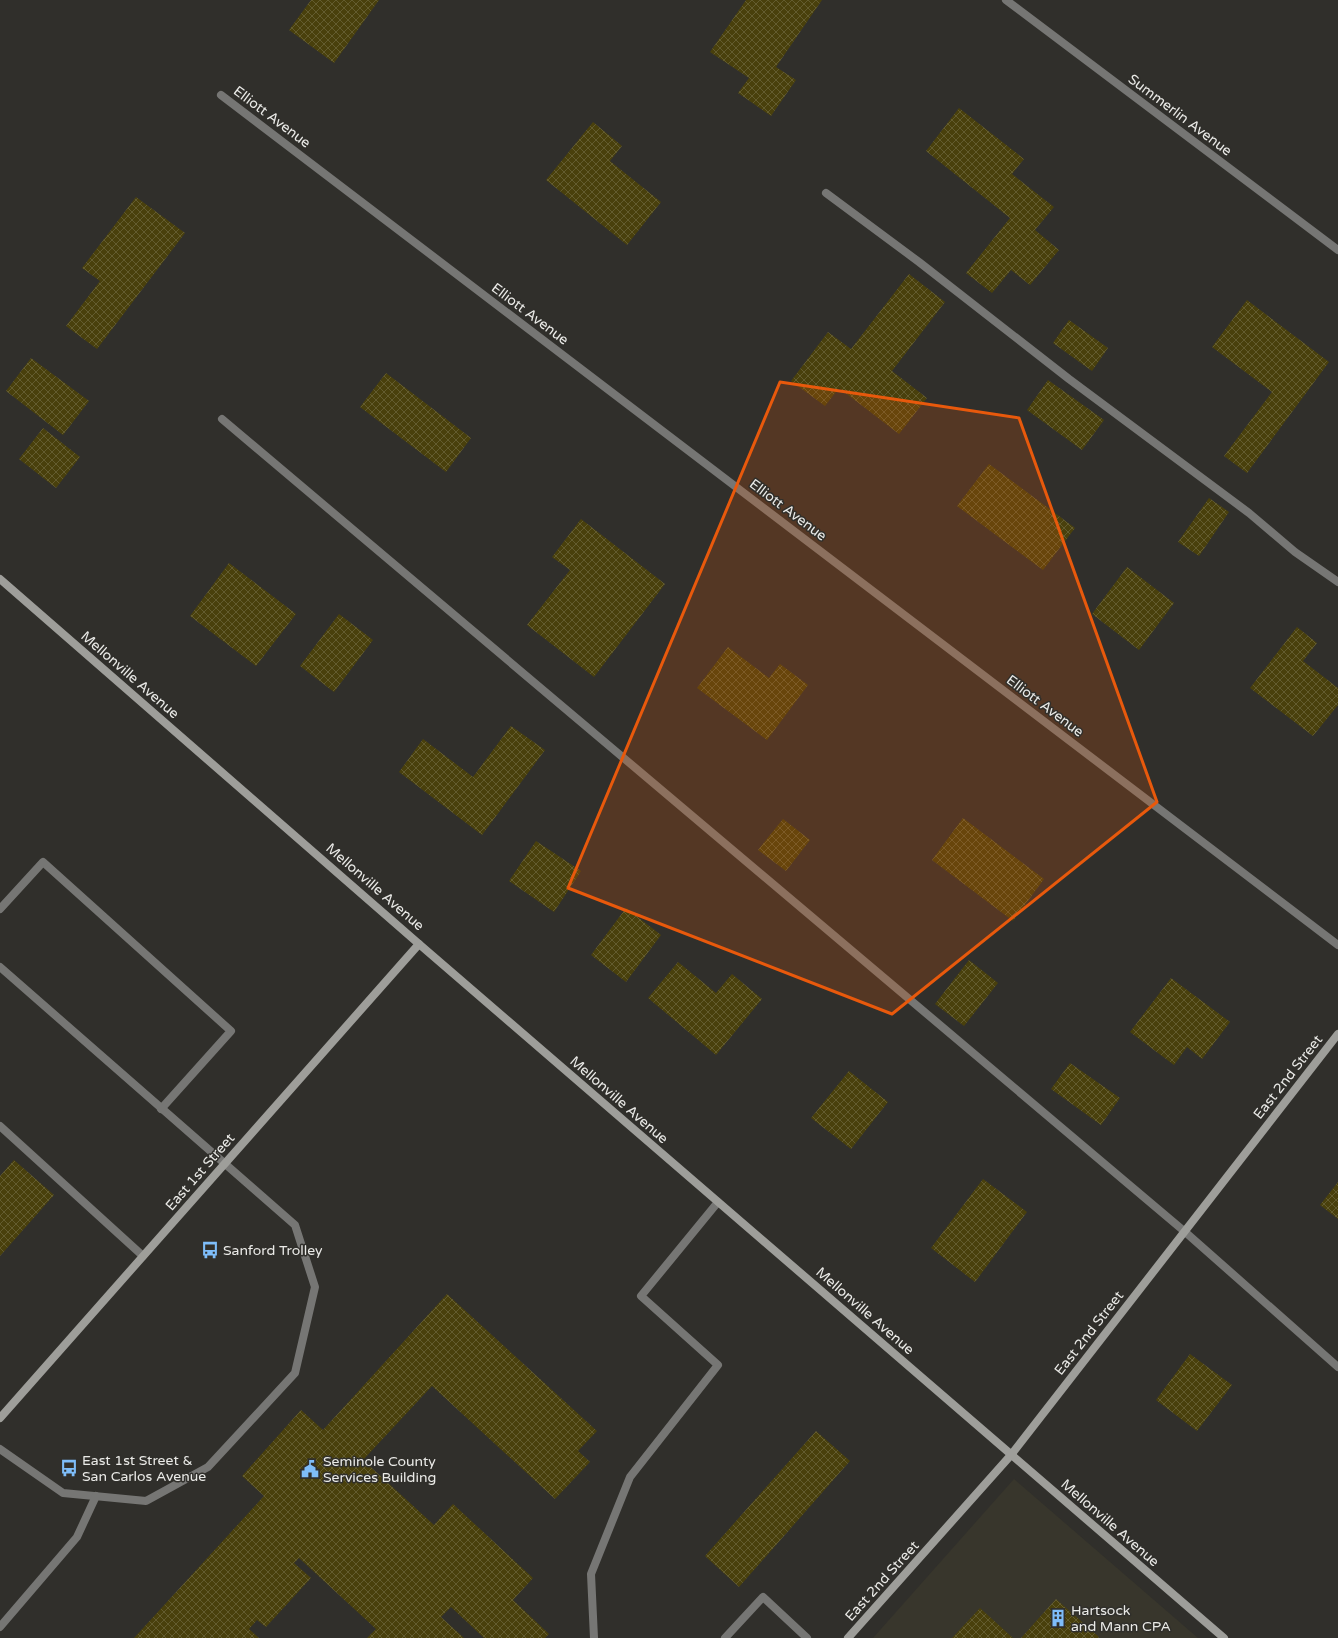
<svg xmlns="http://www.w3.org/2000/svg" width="1338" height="1638" font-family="'Varela Round',sans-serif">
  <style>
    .built { fill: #38362c }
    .building { fill: url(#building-cross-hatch) }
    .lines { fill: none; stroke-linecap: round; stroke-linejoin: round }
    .lane { stroke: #767674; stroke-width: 8 }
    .street { stroke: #767674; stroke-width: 8 }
    .secondary { stroke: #9e9e9a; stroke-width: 8 }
    .marked { fill: #e8590c; fill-opacity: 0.2; stroke: #e8590c; stroke-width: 3; stroke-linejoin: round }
    .labels { text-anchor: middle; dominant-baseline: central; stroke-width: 3; stroke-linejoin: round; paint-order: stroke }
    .street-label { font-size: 14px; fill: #eaeae7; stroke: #302f2b }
    .poi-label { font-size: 14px; fill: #eaeae7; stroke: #302f2b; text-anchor: start }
  </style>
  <defs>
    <pattern id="building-cross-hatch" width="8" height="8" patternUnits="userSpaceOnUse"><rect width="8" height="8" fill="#49400c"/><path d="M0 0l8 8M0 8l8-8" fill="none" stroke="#635c2f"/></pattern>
  </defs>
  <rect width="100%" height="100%" fill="#302f2b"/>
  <!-- built -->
  <path class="built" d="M1014,1479l184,159h-325z"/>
  <!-- building -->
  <g class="building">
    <path d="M311,0h68l-45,63 -45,-33z"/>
    <path d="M746,0h76l-46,67 20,13 -25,36 -33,-23 11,-15 -39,-26z"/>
    <path d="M959,108l65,51 -12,15 42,33 -19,23 24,20 -29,35 -19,-15 -19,23 -26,-20 44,-55 -84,-67z"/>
    <path d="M593,122l29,24 -12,15 51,41 -34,43 -81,-65z"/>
    <path d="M136,197l49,36 -88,116 -31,-23 34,-45 -18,-13z"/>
    <path d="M909,274l36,28 -53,69 35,27 -28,36 -60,-46 -14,18 -34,-25 37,-49 23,17z"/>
    <path d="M1247,300l82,62 -82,111 -23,-17 48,-64 -60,-45z"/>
    <path d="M1069,320l39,28 -16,23 -39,-28z"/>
    <path d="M31,358l58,43 -26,34 -57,-44z"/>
    <path d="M386,373l85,65 -25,34 -86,-65z"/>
    <path d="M1048,380l56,40 -22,30 -55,-40z"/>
    <path d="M43,428l37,29 -24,31 -37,-29z"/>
    <path d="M989,464l86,64 -32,42 -86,-64z"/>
    <path d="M1209,498l20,14 -30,44 -21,-14z"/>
    <path d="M581,519l84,65 -71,93 -67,-52 43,-55 -18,-13z"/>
    <path d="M229,563l67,51 -40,52 -66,-50z"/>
    <path d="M1127,567l47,36 -35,47 -47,-36z"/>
    <path d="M339,614l34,26 -39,52 -34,-26z"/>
    <path d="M1297,627l20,16 -14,18 35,27v17l-25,31 -63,-48z"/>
    <path d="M728,647l41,31 11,-14 28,21 -41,55 -70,-52z"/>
    <path d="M511,726l34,24 -63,85 -83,-63 24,-33 50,38z"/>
    <path d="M963,818l81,61 -31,42 -81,-61z"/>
    <path d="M783,819l27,21 -24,31 -28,-21z"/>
    <path d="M536,841l45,30 -27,41 -45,-31z"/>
    <path d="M626,908l35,27 -35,47 -35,-27z"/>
    <path d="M969,960l29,23 -34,43 -29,-22z"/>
    <path d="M678,962l38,31 16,-19 30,25 -46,56 -68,-57z"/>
    <path d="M1171,978l59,44 -28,37 -15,-12 -13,18 -44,-33z"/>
    <path d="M1070,1063l50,35 -19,27 -50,-36z"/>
    <path d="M849,1071l39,31 -37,47 -40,-31z"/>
    <path d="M14,1160l40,35 -54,61v-80z"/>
    <path d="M983,1179l44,33 -52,70 -44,-34z"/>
    <path d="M1338,1182v37l-18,-14z"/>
    <path d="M447,1294l150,137 -19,20 12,11 -35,37 -123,-113 -69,74 71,65 19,-21 80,74 -20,22 36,34 -4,4h-61l-33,-31 -10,10 23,21h-97l9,-9 -77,-71 -5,5 17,15 -45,49 -9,-7 -8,9 10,9h-125l130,-142 -22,-20 59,-66 22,20z"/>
    <path d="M1190,1354l42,31 -35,46 -41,-31z"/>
    <path d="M816,1431l34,30 -111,126 -34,-31z"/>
    <path d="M1056,1599l43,38 -1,1h-77z"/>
    <path d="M980,1608l33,30h-61z"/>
  </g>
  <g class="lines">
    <!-- lane -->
    <g class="lane">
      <path d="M826,193l93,69 150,117 180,134 46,39 43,30"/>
      <path d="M222,419l962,812 154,136"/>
      <path d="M0,909l43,-47 188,169 -70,78"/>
      <path d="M0,967l295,258 20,62 -20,86 -87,94 -62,34 -83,-8 -63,-44"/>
      <path d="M0,1126l143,130"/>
      <path d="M0,1627l77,-90 19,-41"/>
      <path d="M594,1638l-3,-64 39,-97 88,-112 -77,-69 77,-94"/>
      <path d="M725,1638l38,-41 44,41"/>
    </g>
    <!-- street -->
    <g class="street">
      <path d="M1006,0l332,250"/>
      <path d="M221,95l1117,850"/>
    </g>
    <!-- secondary -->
    <g class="secondary">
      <path d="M0,579l419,365 805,694"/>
      <path d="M0,1418l419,-474"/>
      <path d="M848,1638l163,-183 327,-421"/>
    </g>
  </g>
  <!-- marked area -->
  <path class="marked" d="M780,382l239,36 138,384 -265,212 -324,-126z"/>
  <!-- icons -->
  <defs>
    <g id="bus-bare" transform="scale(1.38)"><path d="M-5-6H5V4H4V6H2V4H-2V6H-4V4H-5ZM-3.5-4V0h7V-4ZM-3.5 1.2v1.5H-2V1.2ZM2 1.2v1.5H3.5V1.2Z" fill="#7ebdf9" stroke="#302f2b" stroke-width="2.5" paint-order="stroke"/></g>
    <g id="civic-bare" transform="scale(1.38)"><path d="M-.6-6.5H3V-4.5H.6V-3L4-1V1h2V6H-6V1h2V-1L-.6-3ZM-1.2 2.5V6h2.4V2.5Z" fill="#7ebdf9" stroke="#302f2b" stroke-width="2.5" paint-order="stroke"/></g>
    <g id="building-bare" transform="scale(1.38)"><path d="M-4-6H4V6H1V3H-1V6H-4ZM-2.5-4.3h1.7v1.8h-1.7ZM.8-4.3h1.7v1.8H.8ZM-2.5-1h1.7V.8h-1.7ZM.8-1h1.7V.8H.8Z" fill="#7ebdf9" stroke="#302f2b" stroke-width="2.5" paint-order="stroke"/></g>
  </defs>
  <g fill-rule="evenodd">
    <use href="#bus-bare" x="210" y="1250"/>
    <use href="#bus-bare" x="69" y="1468"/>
    <use href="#civic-bare" x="310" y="1469"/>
    <use href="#building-bare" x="1058" y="1618"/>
  </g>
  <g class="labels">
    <!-- street labels -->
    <g class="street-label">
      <text transform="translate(1180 115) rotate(37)">Summerlin Avenue</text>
      <text transform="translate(272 117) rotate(37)">Elliott Avenue</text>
      <text transform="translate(530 314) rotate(37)">Elliott Avenue</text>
      <text transform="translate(788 510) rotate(37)">Elliott Avenue</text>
      <text transform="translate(130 675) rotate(41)">Mellonville Avenue</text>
      <text transform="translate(1045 706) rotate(37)">Elliott Avenue</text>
      <text transform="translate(375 887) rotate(41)">Mellonville Avenue</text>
      <text transform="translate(1288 1077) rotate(-52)">East 2nd Street</text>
      <text transform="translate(619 1100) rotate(41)">Mellonville Avenue</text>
      <text transform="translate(200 1172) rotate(-49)">East 1st Street</text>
      <text transform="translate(865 1311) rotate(41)">Mellonville Avenue</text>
      <text transform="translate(1089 1333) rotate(-52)">East 2nd Street</text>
      <text transform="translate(1110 1523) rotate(41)">Mellonville Avenue</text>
      <text transform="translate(882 1581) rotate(-48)">East 2nd Street</text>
    </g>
    <!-- poi labels -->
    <g class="poi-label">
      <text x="223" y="1250">Sanford Trolley</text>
      <text x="82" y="1460">East 1st Street &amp;<tspan x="82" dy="16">San Carlos Avenue</tspan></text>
      <text x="323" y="1461">Seminole County<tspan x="323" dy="16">Services Building</tspan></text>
      <text x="1071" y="1610">Hartsock<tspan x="1071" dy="16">and Mann CPA</tspan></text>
    </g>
  </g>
</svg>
